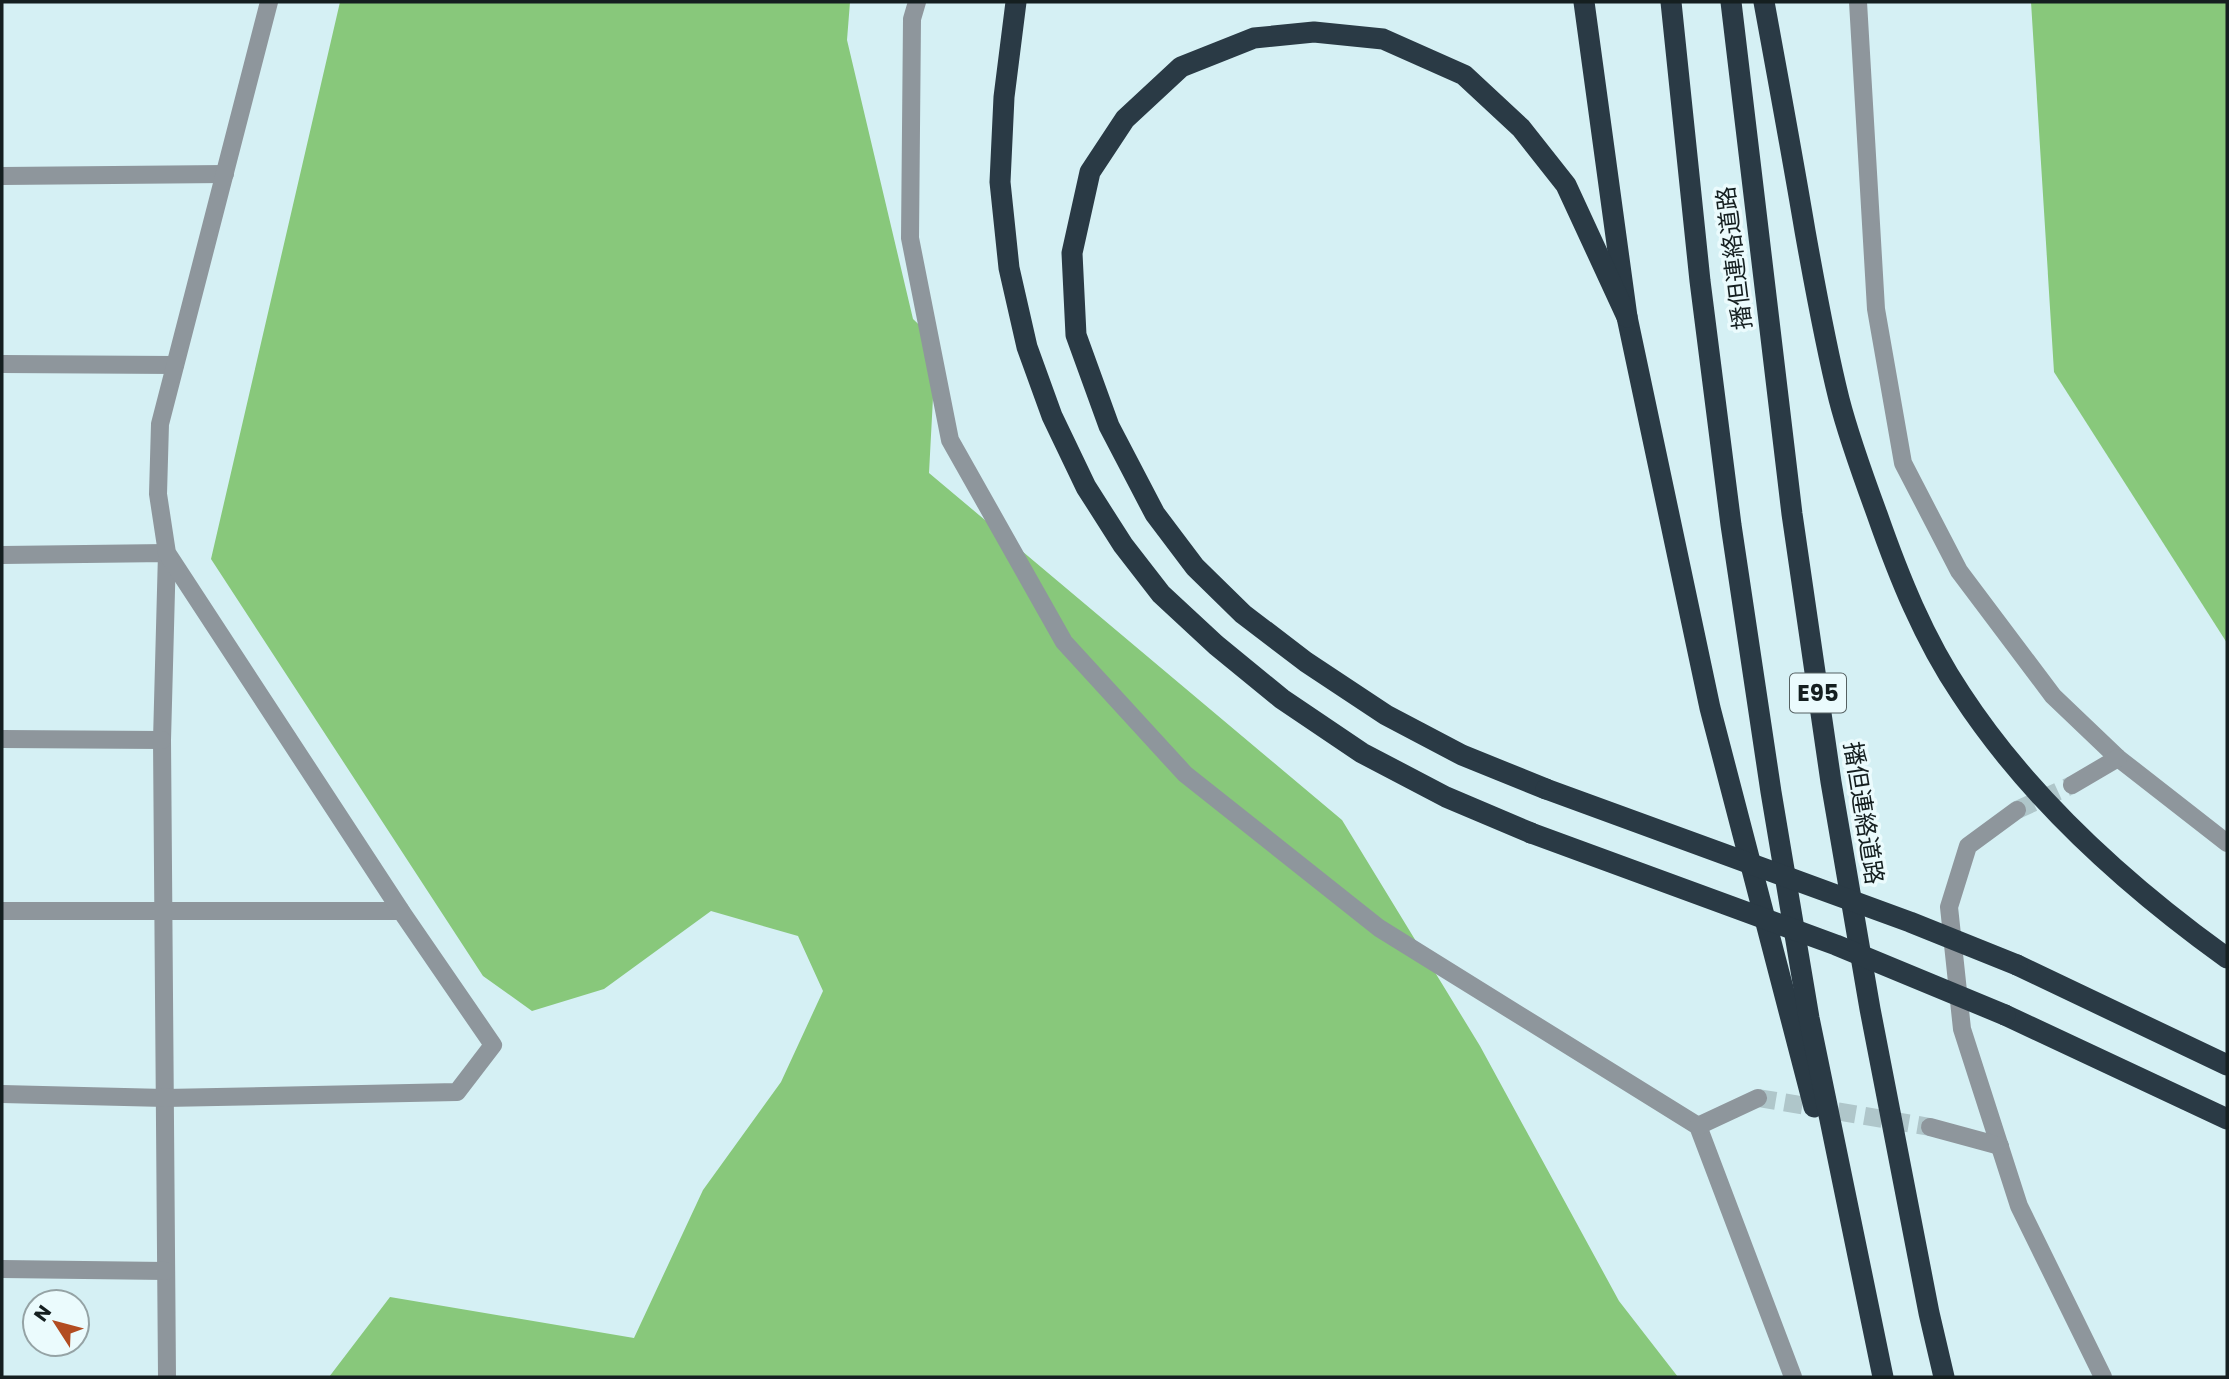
<svg xmlns="http://www.w3.org/2000/svg" width="2229" height="1379" font-family="Poppins,'Noto Sans JP',sans-serif">
  <style>
    .forest { fill: #88c87b }
    .lines { fill: none; stroke-linecap: round; stroke-linejoin: round }
    .minor-tunnel { stroke: #afc6ca; stroke-width: 18; stroke-dasharray: 18 9; stroke-linecap: butt }
    .minor { stroke: #8e969c; stroke-width: 18 }
    .motorway { stroke: #2a3a45; stroke-width: 21 }
    .motorway-bridge { stroke: #2a3a45; stroke-width: 21 }
    .labels { text-anchor: middle; dominant-baseline: central; stroke-width: 7; stroke-linejoin: round; paint-order: stroke }
    .shield { fill: #ebfbfd; stroke: #556162; stroke-width: 2 }
    .shield-label { font-size: 23px; font-weight: bold; fill: #151f20 }
    .street-label { font-size: 24px; fill: #151f20; stroke: #ebfbfd }
  </style>
  <rect width="100%" height="100%" fill="#d5f0f4"/>
  <!-- forest -->
  <g class="forest">
    <path d="M340,2h510l-3,38 66,279 23,22 -7,132 413,347 138,226 139,255 59,76h-1349l61,-80 244,41 69,-148 78,-108 42,-91 -25,-55 -87,-25 -107,78 -72,22 -49,-35 -272,-417z"/>
    <path d="M2031,2h196v641l-173,-271z"/>
  </g>
  <g class="lines">
    <!-- minor-tunnel -->
    <g class="minor-tunnel">
      <path d="M2017,810l55,-25"/>
      <path d="M1758,1098l172,29"/>
    </g>
    <!-- minor -->
    <g class="minor">
      <path d="M917,2l-5,17 -2,219 40,202 114,202 121,132 194,154 319,198 95,251"/>
      <path d="M1858,2l18,307 27,154 56,108 94,125 65,62 109,85"/>
      <path d="M2,176l223,-2"/>
      <path d="M2,364l173,1"/>
      <path d="M2,555l165,-2 -5,187 5,637"/>
      <path d="M2,739l160,1"/>
      <path d="M2072,785l46,-27"/>
      <path d="M2017,810l-49,36 -19,61 13,122 57,177 84,171"/>
      <path d="M2,911h399"/>
      <path d="M2,1094l163,4 292,-6 36,-47 -92,-134 -234,-358 -9,-59 2,-70 109,-422"/>
      <path d="M1698,1126l60,-28"/>
      <path d="M1930,1127l70,19"/>
      <path d="M2,1269l164,2"/>
    </g>
    <!-- motorway -->
    <g class="motorway">
      <path d="M1016,2l-12,95 -4,85 9,86 18,79 25,69 34,71 37,58 38,49 55,51 66,54 80,54 84,44 85,36"/>
      <path d="M1584,2l43,315 83,391 104,399"/>
      <path d="M1671,2l29,279 31,244 40,267 38,226 74,359"/>
      <path d="M1731,2l61,512 39,268 39,227 59,304 15,64"/>
      <path d="M1764,2c14,76 28,152 41,229 10,56 20,112 34,168 10,39 24,77 38,115 22,63 47,125 84,180 68,104 166,192 266,264"/>
      <path d="M1546,789l-84,-34 -76,-40 -80,-53 -63,-48 -48,-47 -40,-53 -46,-88 -33,-91 -4,-82 18,-81 35,-53 56,-52 73,-29 60,-6 69,7 81,36 57,53 45,57 61,132"/>
      <path d="M2017,965l210,100"/>
      <path d="M2005,1015l222,104"/>
    </g>
    <!-- motorway-bridge -->
    <g class="motorway-bridge">
      <path d="M1546,789l364,133 107,43"/>
      <path d="M1531,833l305,112 169,70"/>
    </g>
  </g>
  <g class="labels">
    <!-- shield labels -->
    <rect class="shield" x="1790" y="673.5" width="56" height="39" rx="5"/>
    <g class="shield-label">
      <text x="1818" y="693">E95</text>
    </g>
    <!-- street labels -->
    <g class="street-label">
      <text transform="translate(1734 258) rotate(-97)">播但連絡道路</text>
      <text transform="translate(1864 813) rotate(81)">播但連絡道路</text>
    </g>
  </g>
  <!-- border -->
  <rect width="2229" height="1379" fill="none" stroke="#151f20" stroke-width="7"/>
  <!-- north arrow -->
  <g transform="translate(56 1323) rotate(306)"><circle r="33" fill="#ebfbfd" stroke="#95a3a5" stroke-width="2"/>
  <path d="M0-5L12 26L0 18L-12 26Z" fill="#b24c21"/>
  <text y="-10" font-size="19" font-weight="bold" text-anchor="middle" fill="#151f20">N</text>
  </g>
</svg>
